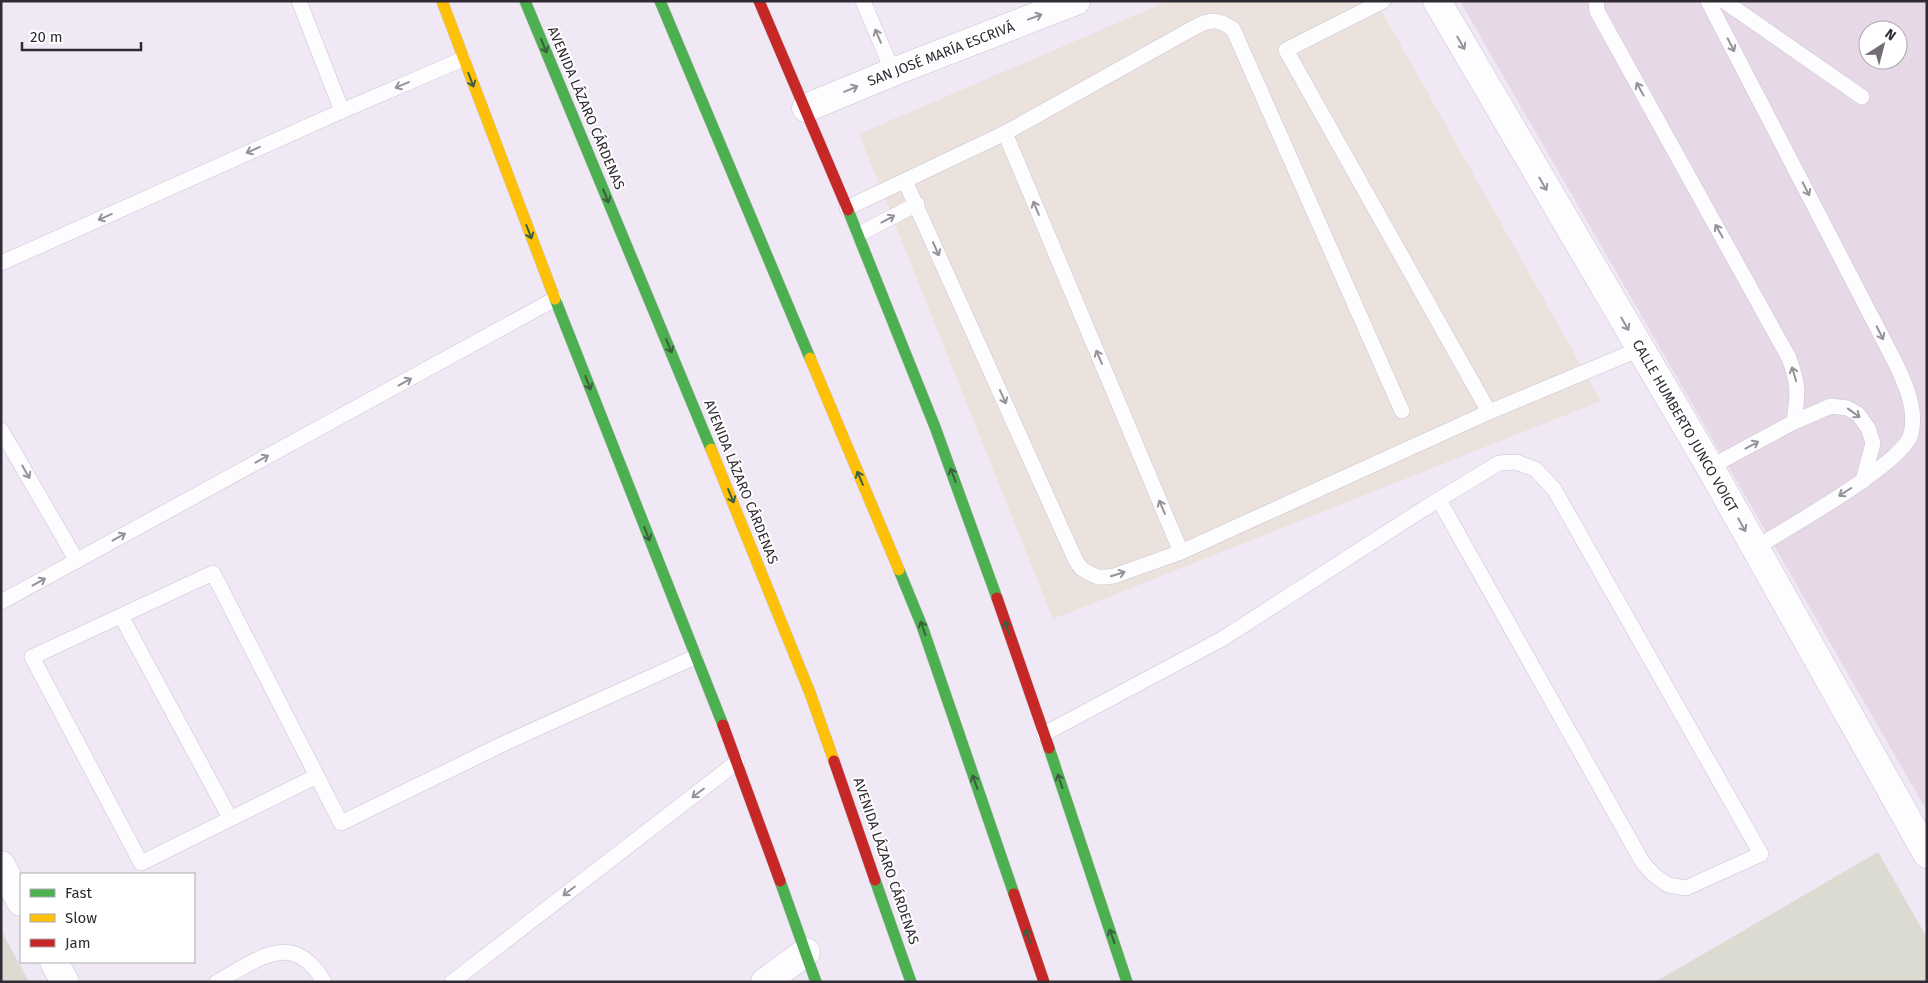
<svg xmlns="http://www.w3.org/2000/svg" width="1928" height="983" font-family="'Fira Sans',sans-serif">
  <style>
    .commercial { fill: #ece2dd }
    .education { fill: #e6d8e6; fill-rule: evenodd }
    .green { fill: #dcdbd2 }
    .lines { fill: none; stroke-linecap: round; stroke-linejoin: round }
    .lane-casing { stroke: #cac4ce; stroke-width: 16 }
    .street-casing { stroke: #cac4ce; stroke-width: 29 }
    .fast-casing { stroke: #cac4ce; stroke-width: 12 }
    .slow-casing { stroke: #cac4ce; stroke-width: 12 }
    .jam-casing { stroke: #cac4ce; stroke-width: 12 }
    .lane { stroke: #fdfcfe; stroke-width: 15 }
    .street { stroke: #fdfcfe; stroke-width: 28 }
    .fast { stroke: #4caf50; stroke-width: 11 }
    .slow { stroke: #ffc107; stroke-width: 11 }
    .jam { stroke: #c62828; stroke-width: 11 }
    .oneway { stroke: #969398 }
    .oneway2 { stroke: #3b5f3f }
    .labels { text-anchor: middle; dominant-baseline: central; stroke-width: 4; stroke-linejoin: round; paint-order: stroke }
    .street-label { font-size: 14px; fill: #2f2a33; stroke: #fff }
  </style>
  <rect width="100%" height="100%" fill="#f0e8f5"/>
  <!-- commercial -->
  <path class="commercial" d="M1168,1h208l225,400 -548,218 -194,-485z"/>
  <!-- education -->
  <path class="education" d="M1460,1h467v810zM1868,30h30v30h-30z"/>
  <!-- green -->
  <g class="green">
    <path d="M1878,852l49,86v44h-272z"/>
    <path d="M1,930l28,52h-28z"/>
  </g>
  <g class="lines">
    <!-- lane casing -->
    <g class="lane-casing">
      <g id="lane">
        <path d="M299,1l43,110"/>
        <path d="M863,1l30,71"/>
        <path d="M1383,1l-97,49 203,362"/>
        <path d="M1596,1l1,10 192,347c10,27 9,36 5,64"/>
        <path d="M1708,1l188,363c10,22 21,45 15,70 -7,29 -127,96 -156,114"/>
        <path d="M1724,1l138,96"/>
        <path d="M1005,133l176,419"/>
        <path d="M905,181l171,380 5,7 8,5 9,4h8l8,-1 67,-24 308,-140 151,-63"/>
        <path d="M847,208l158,-75 192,-107c16,-7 21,-7 36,3l169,382"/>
        <path d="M859,234l58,-30"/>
        <path d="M1,263l341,-152 121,-52"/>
        <path d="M1,430l76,131"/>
        <path d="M1710,467l84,-45 37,-16 16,2 11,6 10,14 5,15 -10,38"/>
        <path d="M1,602l554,-303"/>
        <path d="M121,616l109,202"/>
        <path d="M1044,734l178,-95 203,-131 74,-45 17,-1 19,7 19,20 207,365 -75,34 -18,-3 -14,-10 -11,-12 -204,-363"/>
        <path d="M317,776l-176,87 -109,-206 181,-84 128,250 164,-80 190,-86"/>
        <path d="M217,982c40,-22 76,-54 107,0"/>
        <path d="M452,982l285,-220"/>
      </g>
    </g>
    <!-- street casing -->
    <g class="street-casing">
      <g id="street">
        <path d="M1437,1l273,466 217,387"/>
        <path d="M806,108l87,-36 183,-71"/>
        <path d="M1,865l20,37"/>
        <path d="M54,962l11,20"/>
        <path d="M765,982l41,-30"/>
      </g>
    </g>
    <!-- fast casing -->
    <g class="fast-casing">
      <g id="fast">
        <path d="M525,1l186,448"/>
        <path d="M660,1l150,357"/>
        <path d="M848,210l87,217 62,171"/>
        <path d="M555,299l168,426"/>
        <path d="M899,570l23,56 92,268"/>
        <path d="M1049,748l78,234"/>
        <path d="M875,880l36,102"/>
        <path d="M780,881l36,101"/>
      </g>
    </g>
    <!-- slow casing -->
    <g class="slow-casing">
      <g id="slow">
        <path d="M442,1l113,298"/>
        <path d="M810,358l89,212"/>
        <path d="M711,449l99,244 24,68"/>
      </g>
    </g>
    <!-- jam casing -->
    <g class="jam-casing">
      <g id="jam">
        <path d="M759,1l89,209"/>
        <path d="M997,598l52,150"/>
        <path d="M723,725l57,156"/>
        <path d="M834,761l41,119"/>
        <path d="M1014,894l30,88"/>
      </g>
    </g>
    <!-- lane -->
    <use href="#lane" class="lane"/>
    <!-- street -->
    <use href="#street" class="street"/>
    <!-- fast -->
    <use href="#fast" class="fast"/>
    <!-- slow -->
    <use href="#slow" class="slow"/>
    <!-- jam -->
    <use href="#jam" class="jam"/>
  </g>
  <!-- one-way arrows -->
  <defs><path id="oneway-shaft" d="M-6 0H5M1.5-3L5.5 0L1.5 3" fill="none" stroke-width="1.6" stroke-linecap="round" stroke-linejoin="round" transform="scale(1.25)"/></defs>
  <g class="oneway">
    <use href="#oneway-shaft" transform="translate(1035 17) rotate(-21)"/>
    <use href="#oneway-shaft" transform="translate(878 36) rotate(-113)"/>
    <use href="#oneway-shaft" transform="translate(1461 43) rotate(60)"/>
    <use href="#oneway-shaft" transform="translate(1731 45) rotate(63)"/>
    <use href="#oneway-shaft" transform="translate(402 85) rotate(157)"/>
    <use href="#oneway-shaft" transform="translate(851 89) rotate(-23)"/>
    <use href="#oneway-shaft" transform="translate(1640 89) rotate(-119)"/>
    <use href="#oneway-shaft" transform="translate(253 150) rotate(156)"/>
    <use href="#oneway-shaft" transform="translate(1543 184) rotate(60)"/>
    <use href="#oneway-shaft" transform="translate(1806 189) rotate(63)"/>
    <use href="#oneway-shaft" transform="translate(1036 208) rotate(-113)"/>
    <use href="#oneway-shaft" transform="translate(105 217) rotate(156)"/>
    <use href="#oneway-shaft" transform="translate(888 219) rotate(-28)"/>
    <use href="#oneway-shaft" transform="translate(1719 231) rotate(-119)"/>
    <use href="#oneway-shaft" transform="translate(936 249) rotate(66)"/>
    <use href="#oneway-shaft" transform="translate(1625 324) rotate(60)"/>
    <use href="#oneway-shaft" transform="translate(1880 333) rotate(63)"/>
    <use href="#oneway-shaft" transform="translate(1099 357) rotate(-113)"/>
    <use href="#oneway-shaft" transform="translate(1794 374) rotate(-107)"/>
    <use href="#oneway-shaft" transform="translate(405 382) rotate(-29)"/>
    <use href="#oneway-shaft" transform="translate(1003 397) rotate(66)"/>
    <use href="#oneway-shaft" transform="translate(1854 413) rotate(36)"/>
    <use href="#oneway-shaft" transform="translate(1752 445) rotate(-28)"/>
    <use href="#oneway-shaft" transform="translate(262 459) rotate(-29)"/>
    <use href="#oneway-shaft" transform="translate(26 472) rotate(60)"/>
    <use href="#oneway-shaft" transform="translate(1845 492) rotate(148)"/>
    <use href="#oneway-shaft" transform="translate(1162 507) rotate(-113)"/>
    <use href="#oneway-shaft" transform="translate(1742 525) rotate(61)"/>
    <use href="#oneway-shaft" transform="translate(119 537) rotate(-29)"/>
    <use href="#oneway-shaft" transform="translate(1118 574) rotate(-17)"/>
    <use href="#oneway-shaft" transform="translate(39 582) rotate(-29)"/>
    <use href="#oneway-shaft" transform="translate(698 793) rotate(143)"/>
    <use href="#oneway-shaft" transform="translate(569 891) rotate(143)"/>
  </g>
  <g class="oneway2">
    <use href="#oneway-shaft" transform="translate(544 46) rotate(67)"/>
    <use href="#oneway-shaft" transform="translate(471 80) rotate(69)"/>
    <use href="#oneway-shaft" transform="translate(606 196) rotate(67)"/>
    <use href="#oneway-shaft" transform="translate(529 232) rotate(69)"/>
    <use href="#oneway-shaft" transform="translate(669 346) rotate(67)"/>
    <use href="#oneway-shaft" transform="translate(588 383) rotate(69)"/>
    <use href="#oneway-shaft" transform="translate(953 475) rotate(-111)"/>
    <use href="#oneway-shaft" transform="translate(860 478) rotate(-113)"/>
    <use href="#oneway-shaft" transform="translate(731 496) rotate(67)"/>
    <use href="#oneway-shaft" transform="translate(647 534) rotate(69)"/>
    <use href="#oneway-shaft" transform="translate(923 628) rotate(-110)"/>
    <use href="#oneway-shaft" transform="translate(1007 628) rotate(-109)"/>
    <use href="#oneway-shaft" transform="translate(1060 781) rotate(-109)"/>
    <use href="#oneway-shaft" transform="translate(975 782) rotate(-109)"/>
    <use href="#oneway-shaft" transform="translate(1028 936) rotate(-109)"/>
    <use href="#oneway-shaft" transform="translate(1112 936) rotate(-109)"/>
  </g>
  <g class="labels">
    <!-- street labels -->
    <g class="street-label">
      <text transform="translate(941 54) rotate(-21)">SAN JOSÉ MARÍA ESCRIVÁ</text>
      <text transform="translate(586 108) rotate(67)">AVENIDA LÁZARO CÁRDENAS</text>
      <text transform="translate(1685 426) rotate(60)">CALLE HUMBERTO JUNCO VOIGT</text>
      <text transform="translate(741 482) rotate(68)">AVENIDA LÁZARO CÁRDENAS</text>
      <text transform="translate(886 861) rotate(71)">AVENIDA LÁZARO CÁRDENAS</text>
    </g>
  </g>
  <!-- border -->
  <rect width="1928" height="983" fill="none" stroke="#2f2a33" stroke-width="5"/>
  <!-- legend -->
  <rect x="20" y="873" width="175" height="90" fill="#ffffff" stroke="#acaaad"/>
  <rect x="30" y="889" width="25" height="8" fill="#4caf50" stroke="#acaaad"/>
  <text x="65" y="898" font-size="15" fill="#2f2a33">Fast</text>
  <rect x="30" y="914" width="25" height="8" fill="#ffc107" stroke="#acaaad"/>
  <text x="65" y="923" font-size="15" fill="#2f2a33">Slow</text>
  <rect x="30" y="939" width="25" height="8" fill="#c62828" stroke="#acaaad"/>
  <text x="65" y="948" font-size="15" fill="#2f2a33">Jam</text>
  <!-- north arrow -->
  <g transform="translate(1883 45) rotate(36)"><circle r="24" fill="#ffffff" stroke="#acaaad"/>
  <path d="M0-4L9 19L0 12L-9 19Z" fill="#736c77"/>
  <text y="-8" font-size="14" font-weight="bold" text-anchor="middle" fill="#2f2a33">N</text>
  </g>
  <!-- scale -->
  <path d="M22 42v8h119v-8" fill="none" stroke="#2f2a33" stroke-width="2.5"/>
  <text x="30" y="42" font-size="15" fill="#2f2a33" stroke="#ffffff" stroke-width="4" paint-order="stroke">20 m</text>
</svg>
